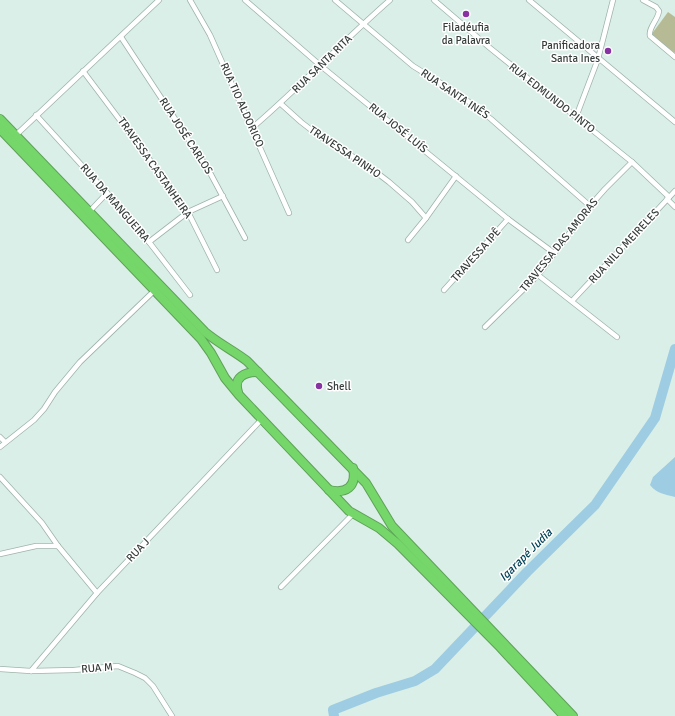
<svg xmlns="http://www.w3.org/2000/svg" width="675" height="716" font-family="Signika,sans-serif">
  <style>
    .green { fill: #b7bb95 }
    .water { fill: #9ecce2 }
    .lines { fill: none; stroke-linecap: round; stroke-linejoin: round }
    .river { stroke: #9ecce2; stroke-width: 10 }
    .street-casing { stroke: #9fb3ab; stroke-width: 6 }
    .highway-casing { stroke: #5fa159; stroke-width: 10 }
    .street { stroke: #fff; stroke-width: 4.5 }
    .highway { stroke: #75d669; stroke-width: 8 }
    .poi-dot { fill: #8734a2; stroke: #fff; stroke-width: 1.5 }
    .labels { text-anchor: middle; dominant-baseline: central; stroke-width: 3; stroke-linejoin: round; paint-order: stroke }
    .poi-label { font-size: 11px; fill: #363e3b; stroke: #fff }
    .street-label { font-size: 11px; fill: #363e3b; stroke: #fff }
    .water-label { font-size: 12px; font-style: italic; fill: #004157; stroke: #fff }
  </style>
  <rect width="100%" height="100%" fill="#daefe7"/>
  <!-- green -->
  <path class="green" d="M668,12l7,5v36l-24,-18z"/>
  <!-- water -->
  <path class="water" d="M675,457v40c-10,-3 -18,-3 -25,-12l3,-8z"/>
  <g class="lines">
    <!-- river -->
    <path class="river" d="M334,716l-1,-6 43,-17 39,-12 20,-12 92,-97 68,-67 60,-87 20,-69"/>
    <!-- street casing -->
    <g class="street-casing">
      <g id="street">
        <path d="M190,0l20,35 79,178"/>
        <path d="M245,0l76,66 187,153 46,34"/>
        <path d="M335,0l78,66 47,29 31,24 99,87"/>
        <path d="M434,0l56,48 86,69 56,45 37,35"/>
        <path d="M529,0l146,122"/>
        <path d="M643,0l13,7 3,4c-1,9 -11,17 -9,25l25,21"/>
        <path d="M121,37l87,132 37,69"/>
        <path d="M83,71l94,125 11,16 29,58"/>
        <path d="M281,104l20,18 18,14 49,30 21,16 23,20 14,16"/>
        <path d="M36,115l71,78 42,49 41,53"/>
        <path d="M576,117l22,-58 15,-59"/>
        <path d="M252,128c48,-41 91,-87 138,-128"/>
        <path d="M16,135l143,-135"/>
        <path d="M667,199l8,8"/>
        <path d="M90,211l17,-18"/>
        <path d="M408,240l18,-22 30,-42"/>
        <path d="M149,242l39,-30 35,-16"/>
        <path d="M538,275l79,62"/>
        <path d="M444,290l64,-71"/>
        <path d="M572,301l103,-110"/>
        <path d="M485,327l53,-52 52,-69 15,-17 27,-27"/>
        <path d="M0,437l5,5"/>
        <path d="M0,447l34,-27 10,-11 11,-17 25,-30 75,-72"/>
        <path d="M0,477l42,46 16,23 39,47 165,-174"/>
        <path d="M0,554l36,-8h22"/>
        <path d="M281,587l72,-73"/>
        <path d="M0,669l31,2 43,-1 44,-4 17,7 10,5 8,8 19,30"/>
        <path d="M31,671l66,-78"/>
      </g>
    </g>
    <!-- highway casing -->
    <g class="highway-casing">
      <g id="highway">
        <path d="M0,119l205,213c13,11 29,19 42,29l119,122 26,43 181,190"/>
        <path d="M0,129l201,210 10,14 14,25 14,17 110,116 30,17 19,16 102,103 64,69"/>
        <path d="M238,392c-5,-15 7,-20 20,-20"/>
        <path d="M329,490c17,4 28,-3 24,-22"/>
      </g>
    </g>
    <!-- street -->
    <use href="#street" class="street"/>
    <!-- highway -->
    <use href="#highway" class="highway"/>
  </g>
  <!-- markers -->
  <g class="poi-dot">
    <circle cx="466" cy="14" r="4"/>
    <circle cx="608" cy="51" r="4"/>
    <circle cx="319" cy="386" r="4"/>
  </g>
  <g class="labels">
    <!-- poi labels -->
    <g class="poi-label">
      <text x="466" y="27">Filadéufia<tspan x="466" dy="13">da Palavra</tspan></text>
      <text x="600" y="45" text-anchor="end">Panificadora<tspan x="600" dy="13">Santa Ines</tspan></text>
      <text x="327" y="386" text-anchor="start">Shell</text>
    </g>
    <!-- street labels -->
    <g class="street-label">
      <text transform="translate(322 64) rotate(-44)">RUA SANTA RITA</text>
      <text transform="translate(455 94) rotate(34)">RUA SANTA INÊS</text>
      <text transform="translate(552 98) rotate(38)">RUA EDMUNDO PINTO</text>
      <text transform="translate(242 105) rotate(66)">RUA TIO ALDORICO</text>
      <text transform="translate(398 128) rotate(39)">RUA JOSÉ LUÍS</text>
      <text transform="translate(186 136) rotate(57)">RUA JOSÉ CARLOS</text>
      <text transform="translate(345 152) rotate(34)">TRAVESSA PINHO</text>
      <text transform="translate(155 168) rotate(55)">TRAVESSA CASTANHEIRA</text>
      <text transform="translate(115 203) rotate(49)">RUA DA MANGUEIRA</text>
      <text transform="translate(559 245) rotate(-51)">TRAVESSA DAS AMORAS</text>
      <text transform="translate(624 246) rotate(-47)">RUA NILO MEIRELES</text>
      <text transform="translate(476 255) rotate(-48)">TRAVESSA IPÊ</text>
      <text transform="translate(138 550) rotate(-47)">RUA J</text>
      <text transform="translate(97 668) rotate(-5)">RUA M</text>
    </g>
    <!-- water labels -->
    <g class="water-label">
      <text transform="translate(526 555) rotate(-45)">Igarapé Judia</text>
    </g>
  </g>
</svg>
